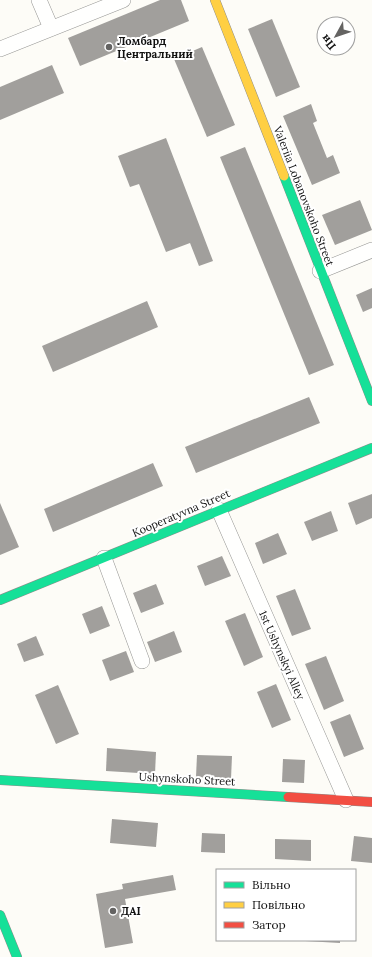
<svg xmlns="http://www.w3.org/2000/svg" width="372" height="957" font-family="Lora,serif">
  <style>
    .building { fill: #a19f9c }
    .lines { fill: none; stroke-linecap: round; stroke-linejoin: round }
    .street-casing { stroke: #979795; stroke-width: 16 }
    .fast-casing { stroke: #8e8d8b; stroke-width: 10 }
    .slow-casing { stroke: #8e8d8b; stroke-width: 10 }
    .jam-casing { stroke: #8e8d8b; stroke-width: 10 }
    .street { stroke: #fffffe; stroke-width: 15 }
    .fast { stroke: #16e098; stroke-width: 9 }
    .slow { stroke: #ffcf43; stroke-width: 9 }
    .jam { stroke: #f24e42; stroke-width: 9 }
    .poi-dot { fill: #646362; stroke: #fff; stroke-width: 1.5 }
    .labels { text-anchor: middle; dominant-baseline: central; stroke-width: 4; stroke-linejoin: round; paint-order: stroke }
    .poi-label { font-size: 11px; font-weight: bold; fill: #111; stroke: #fff; text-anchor: start }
    .street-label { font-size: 11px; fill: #111; stroke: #fff }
  </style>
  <rect width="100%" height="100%" fill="#fdfcf7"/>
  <!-- building -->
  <g class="building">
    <path d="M160,0h21l8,21 -109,45 -12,-28z"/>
    <path d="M272,19l28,68 -24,10 -28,-68z"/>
    <path d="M202,47l33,78 -28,12 -33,-78z"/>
    <path d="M52,65l12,28 -64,27v-33z"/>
    <path d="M311,104l6,17 -4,2 14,35 6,-3 7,18 -28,12 -29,-69z"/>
    <path d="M166,138l47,123 -14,5 -9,-23 -24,9 -27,-68 -9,3 -12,-31z"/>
    <path d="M245,147l89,218 -25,10 -89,-218z"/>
    <path d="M360,200l12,30 -37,15 -13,-30z"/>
    <path d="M372,288v20l-9,4 -7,-17z"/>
    <path d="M147,301l11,26 -105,45 -11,-26z"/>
    <path d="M309,397l11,26 -124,50 -11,-26z"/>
    <path d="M153,463l10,23 -110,46 -9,-23z"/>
    <path d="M372,494v24l-16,7 -8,-22z"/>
    <path d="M0,503l19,44 -19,8z"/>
    <path d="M331,511l7,20 -26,10 -8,-19z"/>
    <path d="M278,533l9,21 -24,10 -8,-21z"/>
    <path d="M222,556l9,20 -26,10 -8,-20z"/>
    <path d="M156,584l8,20 -23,9 -8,-20z"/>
    <path d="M295,589l16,40 -19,7 -16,-40z"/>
    <path d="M102,606l8,20 -20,8 -8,-20z"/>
    <path d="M245,613l18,44 -19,9 -19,-45z"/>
    <path d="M174,631l8,21 -27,10 -8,-20z"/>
    <path d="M36,636l8,19 -20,7 -7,-18z"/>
    <path d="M126,651l8,21 -24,9 -8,-21z"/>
    <path d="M326,656l18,45 -20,9 -19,-46z"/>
    <path d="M276,684l15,36 -19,8 -15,-36z"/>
    <path d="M58,685l21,49 -23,10 -21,-49z"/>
    <path d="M350,714l14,35 -20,8 -14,-35z"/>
    <path d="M107,748l49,4 -1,22 -49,-3z"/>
    <path d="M197,755l35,1 -1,23 -35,-2z"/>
    <path d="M283,759l22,1 -1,23 -22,-1z"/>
    <path d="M112,819l46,4 -2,24 -46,-4z"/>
    <path d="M202,833l23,1v19l-24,-1z"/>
    <path d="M354,836l18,2v25l-21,-2z"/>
    <path d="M275,839l36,1v21l-36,-2z"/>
    <path d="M173,875l3,15 -51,9 8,44 -28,5 -9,-54 27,-5 -1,-5z"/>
    <path d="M305,940h35v3l-35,-2z"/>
  </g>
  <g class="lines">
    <!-- street casing -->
    <g class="street-casing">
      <g id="street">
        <path d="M39,0l12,28"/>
        <path d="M0,49l123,-49"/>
        <path d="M320,271l52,-21"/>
        <path d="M219,510l127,290"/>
        <path d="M104,558l38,103"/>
      </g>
    </g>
    <!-- fast casing -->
    <g class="fast-casing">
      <g id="fast">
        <path d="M284,176l88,225"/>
        <path d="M0,600l372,-152"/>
        <path d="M0,780l288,17"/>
        <path d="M0,915l17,42"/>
      </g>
    </g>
    <!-- slow casing -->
    <g class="slow-casing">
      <path id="slow" d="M215,0l69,176"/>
    </g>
    <!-- jam casing -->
    <g class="jam-casing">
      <path id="jam" d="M288,797l84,5"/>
    </g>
    <!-- street -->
    <use href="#street" class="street"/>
    <!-- fast -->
    <use href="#fast" class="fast"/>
    <!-- slow -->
    <use href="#slow" class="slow"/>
    <!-- jam -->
    <use href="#jam" class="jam"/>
  </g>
  <!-- markers -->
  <g class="poi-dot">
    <circle cx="109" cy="47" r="4"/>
    <circle cx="113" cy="911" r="4"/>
  </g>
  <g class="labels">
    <!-- poi labels -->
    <g class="poi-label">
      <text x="117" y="41">Ломбард<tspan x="117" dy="13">Центральний</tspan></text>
      <text x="121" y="911">ДАІ</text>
    </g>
    <!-- street labels -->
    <g class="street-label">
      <text transform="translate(304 196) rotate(69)">Valeriia Lobanovskoho Street</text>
      <text transform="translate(181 513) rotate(-23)">Kooperatyvna Street</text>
      <text transform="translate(282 655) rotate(66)">1st Ushynskyi Alley</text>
      <text transform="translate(187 779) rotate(3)">Ushynskoho Street</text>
    </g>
  </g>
  <!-- legend -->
  <rect x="216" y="869" width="140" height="72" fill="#ffffff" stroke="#a0a0a0"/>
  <rect x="224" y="882" width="20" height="6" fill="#16e098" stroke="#a0a0a0"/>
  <text x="252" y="889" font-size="12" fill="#111111">Вільно</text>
  <rect x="224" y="902" width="20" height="6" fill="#ffcf43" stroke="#a0a0a0"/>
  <text x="252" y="909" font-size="12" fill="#111111">Повільно</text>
  <rect x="224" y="922" width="20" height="6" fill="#f24e42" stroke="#a0a0a0"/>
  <text x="252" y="929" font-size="12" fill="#111111">Затор</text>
  <!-- north arrow -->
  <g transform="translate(336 36) rotate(230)"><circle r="19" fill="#ffffff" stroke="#a0a0a0"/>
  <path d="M0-3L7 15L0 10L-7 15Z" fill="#646362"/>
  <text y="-6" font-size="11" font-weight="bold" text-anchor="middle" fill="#111111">Пн</text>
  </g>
</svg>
